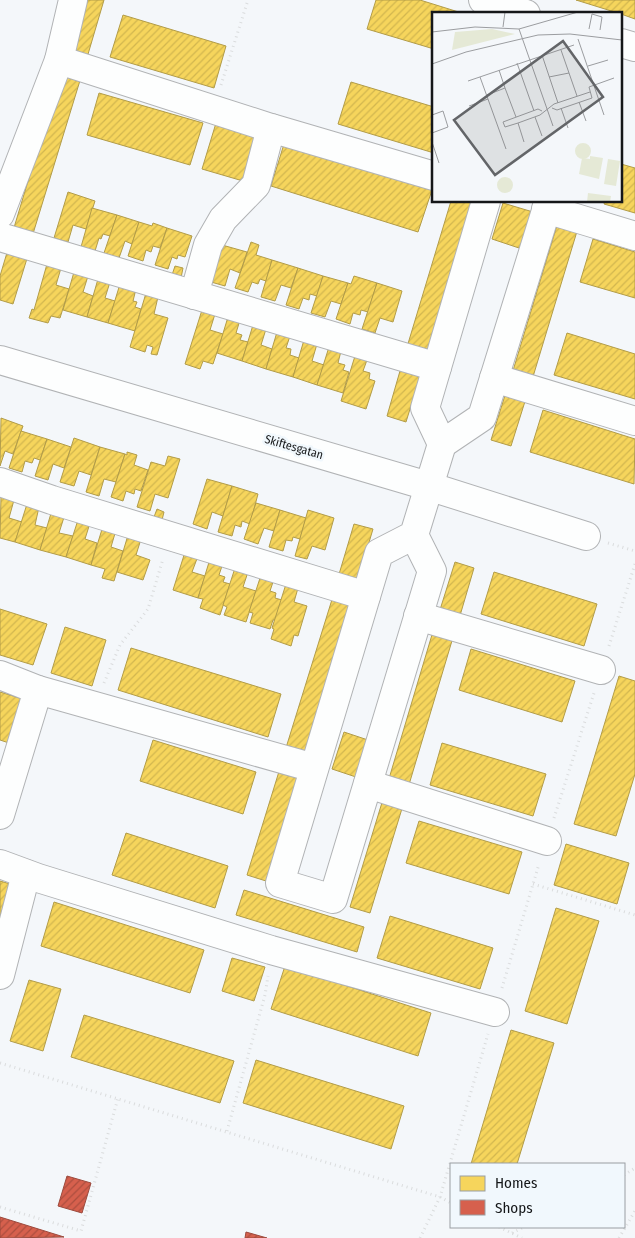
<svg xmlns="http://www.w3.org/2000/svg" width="635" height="1238" font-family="'Fira Sans Condensed',sans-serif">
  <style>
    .homes { fill: url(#homes-hatch); stroke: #b29c48 }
    .shops { fill: url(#shops-hatch); stroke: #9c4a3d }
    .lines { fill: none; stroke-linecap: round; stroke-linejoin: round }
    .minor-casing { stroke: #b1b3b5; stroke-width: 30 }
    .path { stroke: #dadcdd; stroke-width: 3; stroke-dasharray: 1 4; stroke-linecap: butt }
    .minor { stroke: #fdfefe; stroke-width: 28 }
    .labels { text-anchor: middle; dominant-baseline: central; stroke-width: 5; stroke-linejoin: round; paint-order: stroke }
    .street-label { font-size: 12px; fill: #151719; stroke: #f1f8fd }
    .inset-road { fill: none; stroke: #9b9da0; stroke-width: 1 }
    .view { fill: #636568; fill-opacity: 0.15; stroke: #636568; stroke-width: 2.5 }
    .inset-edge { fill: none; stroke: #151719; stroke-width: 2.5 }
  </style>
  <defs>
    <pattern id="homes-hatch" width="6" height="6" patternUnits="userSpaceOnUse" patternTransform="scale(1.25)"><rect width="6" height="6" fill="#f6d55c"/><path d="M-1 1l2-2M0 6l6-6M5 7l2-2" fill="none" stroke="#d2b64f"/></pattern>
    <pattern id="shops-hatch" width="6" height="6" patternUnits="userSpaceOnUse" patternTransform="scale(1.25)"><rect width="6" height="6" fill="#d6604d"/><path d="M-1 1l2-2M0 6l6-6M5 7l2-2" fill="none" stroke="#ac4e3f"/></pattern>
  </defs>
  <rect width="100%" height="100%" fill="#f4f7fa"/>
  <!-- homes -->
  <g class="homes">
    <path d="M83,0h21l-18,61 -20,-6z"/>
    <path d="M376,0h44l45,14h-31v35l-67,-20z"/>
    <path d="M576,0h59v19l-14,-5z"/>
    <path d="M123,15l103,31 -12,42 -104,-31z"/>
    <path d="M62,68l20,6 -50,163 -19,-6z"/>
    <path d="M351,82l83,25v46l-96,-29z"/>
    <path d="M99,93l104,30 -13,42 -103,-30z"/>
    <path d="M216,123l41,12 -14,46 -41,-12z"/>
    <path d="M284,144l148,46 -14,42 -147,-46z"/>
    <path d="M621,164l14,4v45l-31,-9 1,-3h16z"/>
    <path d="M68,192l27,9 -9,28 -13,-4 -5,17 -14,-4z"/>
    <path d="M451,201h21l-45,152 -20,-6z"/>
    <path d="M503,203l30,9 -11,37 -30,-10z"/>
    <path d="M92,208l25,7 -7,21 -7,-2 -2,5 -2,-1 -4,13 -14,-4z"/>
    <path d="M117,215l22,7 -7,22 -7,-3 -6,17 -15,-5z"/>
    <path d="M139,222l13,4 1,-3 14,5 -7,20 -7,-2 -2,6 -5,-2 -3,11 -15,-5z"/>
    <path d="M558,222l20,6 -46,152 -20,-6z"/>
    <path d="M167,228l25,8 -7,21 -7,-2 -1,4 -5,-2 -4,12 -13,-4z"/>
    <path d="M593,239l42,13v46l-55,-16z"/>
    <path d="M251,242l8,3 -3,10 16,5 -6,21 -6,-2 -2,5 -6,-2 -4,10 -13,-4z"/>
    <path d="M222,245l25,7 -7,21 -10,-4 -5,17 -14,-4z"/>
    <path d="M9,246l20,6 -16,52 -13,-4v-24z"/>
    <path d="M272,260l26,8 -7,20 -10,-3 -6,16 -14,-4z"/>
    <path d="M47,264l14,4 -5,17 13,4 -9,29 -9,-2 -3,7 -19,-5 3,-9 2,1z"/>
    <path d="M175,266l8,2 -2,10 -9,-3z"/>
    <path d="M298,268l25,8 -6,20 -7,-2 -1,6 -6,-2 -4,11 -13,-4z"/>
    <path d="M74,272l14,4 -5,16 10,4 -6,21 -24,-7z"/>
    <path d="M323,276l25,7 -7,21 -10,-3 -6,16 -14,-4z"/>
    <path d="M354,276l23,7 -9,29 -7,-2 -1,5 -7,-2 -3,11 -14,-5 12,-36 3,1z"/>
    <path d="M98,279l12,3 -5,16 10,3 -7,22 -21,-6z"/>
    <path d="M377,283l25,8 -9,31 -13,-4 -5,15 -13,-4z"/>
    <path d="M120,284l16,5 -3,12 4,1 -2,5 6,2 -6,22 -27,-8z"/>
    <path d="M146,293l12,4 -4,17 14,4 -11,37 -6,-1 2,-7 -6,-2 -2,7 -15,-5z"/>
    <path d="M202,310l13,4 -5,16 13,4 -10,30 -10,-3 -3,8 -15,-5z"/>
    <path d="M228,317l12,3 -4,13 6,2 -2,5 8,2 -6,19 -25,-8z"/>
    <path d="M253,325l13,4 -5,16 11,4 -6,20 -24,-8z"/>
    <path d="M277,332l13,4 -4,12 5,1 -1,6 9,3 -6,19 -27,-8z"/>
    <path d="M567,333l68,21v45l-81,-24z"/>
    <path d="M304,340l13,4 -5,17 12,4 -7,20 -24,-8z"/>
    <path d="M329,347l12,4 -3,12 7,2 -2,5 6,2 -6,21 -26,-8z"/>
    <path d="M355,356l12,4 -4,11 7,2 -1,6 6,2 -9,28 -25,-8z"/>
    <path d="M402,364l20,6 -16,52 -19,-6z"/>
    <path d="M507,389l20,6 -16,51 -20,-6z"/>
    <path d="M543,410l92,29 -1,45 -104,-32z"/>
    <path d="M1,418l22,8 -10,28 -8,-3 -5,15z"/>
    <path d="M21,431l26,8 -7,21 -6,-2 -2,5 -7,-2 -3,11 -13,-4z"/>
    <path d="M74,438l26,9 -9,28 -12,-4 -5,15 -14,-4z"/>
    <path d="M47,439l24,8 -7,21 -11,-4 -5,16 -13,-4z"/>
    <path d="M100,447l25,7 -9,28 -12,-3 -5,17 -13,-4z"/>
    <path d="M127,452l10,3 -3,10 14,5 -7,21 -6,-2 -1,5 -8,-3 -3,10 -12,-4 14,-43 2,1z"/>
    <path d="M168,456l12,3 -12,39 -13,-4 -5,17 -13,-4 14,-45 14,4z"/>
    <path d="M207,479l25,7 -9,30 -11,-4 -5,17 -14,-5z"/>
    <path d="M232,486l26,8 -8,30 -8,-3 -1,6 -6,-2 -3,11 -14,-4z"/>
    <path d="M1,496l13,4 -5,18 13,4 -7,20 -15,-4z"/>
    <path d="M256,503l24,7 -6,21 -10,-3 -6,16 -14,-5z"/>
    <path d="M27,504l12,3 -4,18 12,3 -7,22 -25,-8z"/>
    <path d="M157,509l7,3 -2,8 -8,-3z"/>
    <path d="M52,510l13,4 -6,19 14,3 -7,21 -26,-7z"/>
    <path d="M280,510l26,8 -6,21 -7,-2 -1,4 -6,-1 -3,11 -14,-4z"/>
    <path d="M308,510l26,8 -9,32 -13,-4 -5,13 -12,-3z"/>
    <path d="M78,520l12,3 -5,16 12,4 -6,22 -25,-8z"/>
    <path d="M354,524l19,5 -17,57 -19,-5z"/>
    <path d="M103,526l13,4 -5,17 12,4 -9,30 -12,-3 3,-9 -14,-4z"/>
    <path d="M128,535l13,4 -5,16 14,5 -7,20 -26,-8z"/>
    <path d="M185,552l13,4 -6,16 13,4 -7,22 -25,-8z"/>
    <path d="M210,559l13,4 -4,12 6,2 -2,5 7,2 -10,31 -20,-7 3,-9 -5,-1z"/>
    <path d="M455,562l19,6 -15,51 -20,-6z"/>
    <path d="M235,568l13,4 -5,15 13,4 -10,31 -22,-7 3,-8 -4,-2z"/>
    <path d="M494,572l103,32 -13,42 -103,-32z"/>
    <path d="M261,575l13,4 -4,12 6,2 -1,5 7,2 -7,20h-2l-3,9 -20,-6 3,-10 -4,-1z"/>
    <path d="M286,584l12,4 -4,14 13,4 -9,30 -4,-1 -3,11 -20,-7 3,-10 -2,-1z"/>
    <path d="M334,593l18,6 -48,158 -19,-6z"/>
    <path d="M0,609l47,15 -14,41 -33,-10z"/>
    <path d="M65,627l41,13 -14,46 -41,-13z"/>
    <path d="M434,628l20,6 -46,154 -20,-6z"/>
    <path d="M131,648l150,46 -13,43 -150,-47z"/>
    <path d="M471,649l104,32 -13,41 -103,-32z"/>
    <path d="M619,676l16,5v93l-19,62 -42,-12z"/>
    <path d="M0,692l23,7 -14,44 -9,-3z"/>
    <path d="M344,732l30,10 -12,37 -30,-10z"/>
    <path d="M153,740l103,32 -13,42 -103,-33z"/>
    <path d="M442,743l104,31 -13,42 -103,-31z"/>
    <path d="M281,765l19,6 -34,110 -19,-6z"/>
    <path d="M384,796l20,6 -34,111 -20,-6z"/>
    <path d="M419,821l103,31 -13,42 -103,-31z"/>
    <path d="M126,833l102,33 -13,42 -103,-33z"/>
    <path d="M566,844l63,19 -12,41 -63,-19z"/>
    <path d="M0,881l17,5 -17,40z"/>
    <path d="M244,890l120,37 -7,25 -121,-37z"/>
    <path d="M54,902l150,48 -14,43 -149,-47z"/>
    <path d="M556,908l43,13 -32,103 -42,-13z"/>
    <path d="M390,916l103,32 -13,41 -103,-31z"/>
    <path d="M232,958l33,9 -11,34 -32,-10z"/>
    <path d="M285,966l146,47 -13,43 -147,-47z"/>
    <path d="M29,980l32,9 -18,62 -33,-10z"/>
    <path d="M84,1015l150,46 -14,42 -149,-46z"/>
    <path d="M511,1030l43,13 -37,121h-46z"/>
    <path d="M256,1060l148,46 -13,43 -148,-46z"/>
  </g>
  <!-- shops -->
  <g class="shops">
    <path d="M67,1176l24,7 -9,30 -24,-7z"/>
    <path d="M0,1217l64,20 -64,1z"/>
    <path d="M246,1232l21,6h-22z"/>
  </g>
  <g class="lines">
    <!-- minor casing -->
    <g class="minor-casing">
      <g id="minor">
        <path d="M483,0l43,14"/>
        <path d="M621,43l14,4"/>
        <path d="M59,60l212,68"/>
        <path d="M546,209l89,27"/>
        <path d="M0,214l59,-154 14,-60"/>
        <path d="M0,237l437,130"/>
        <path d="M194,295l14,-50 15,-26 33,-34 15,-57 163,48"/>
        <path d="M0,360l428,126 158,50"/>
        <path d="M494,378l141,43"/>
        <path d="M442,444l40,-27 67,-216"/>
        <path d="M0,482l52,18 314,96"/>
        <path d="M414,535l-35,18 -99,330 53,16 99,-328 -18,-36 28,-91 -17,-36 61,-207"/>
        <path d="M418,616l183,54"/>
        <path d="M0,675l38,15 -38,125"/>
        <path d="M38,690l276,78"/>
        <path d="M368,784l179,57"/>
        <path d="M0,864l38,14 233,72 224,62"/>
        <path d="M0,975l26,-101"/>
      </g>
    </g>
    <!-- path -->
    <g class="path">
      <path d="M221,85l27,-85"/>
      <path d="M608,543l27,8"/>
      <path d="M609,646l26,-82"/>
      <path d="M104,683l16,-38 28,-36 15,-50"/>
      <path d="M554,818l40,-125"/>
      <path d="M533,884l102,31"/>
      <path d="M502,988l37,-124"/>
      <path d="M0,1063l440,134 11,6"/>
      <path d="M227,1131l38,-136 3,-19"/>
      <path d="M624,1175l11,-7"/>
      <path d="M0,1207l81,24 37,-133"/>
      <path d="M499,1227l23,11"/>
      <path d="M512,1233l12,-6"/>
      <path d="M420,1238l20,-41 48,-163"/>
      <path d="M619,1238l16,-27"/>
    </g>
    <!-- minor -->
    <use href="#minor" class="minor"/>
  </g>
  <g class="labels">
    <!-- street labels -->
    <g class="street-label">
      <text transform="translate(294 447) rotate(16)">Skiftesgatan</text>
    </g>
  </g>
  <!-- overview -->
  <g transform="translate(432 12)">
    <rect width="190" height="190" fill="#f4f7fa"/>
    <path d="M143 139a8 8 0 1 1 16 0a8 8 0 1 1-16 0ZM176,147l12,2 -4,25 -12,-2zM65 173a8 8 0 1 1 16 0a8 8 0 1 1-16 0Z" fill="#e5e9d6"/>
    <path d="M60,17l23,5 -63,16 3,-18z" fill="#e5e9d6"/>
    <path d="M158,144l13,2 -4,21 -20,-5 3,-16 8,1zM156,181l23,3 -1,6h-23z" fill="#e5e9d6"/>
    <path class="inset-road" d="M71,15l2,-15M87,17l34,97M157,17l3,-15 10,3 -2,13M0,20l43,-5 44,2 59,-17M146,27l26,76M129,38l8,23M110,43l16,48M85,51l17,48M0,52l34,-12 72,-17 32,-1 52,6M156,54l20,-6M48,65l26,72M117,65l20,-4 8,23M36,69l106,-36M73,76l11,29M55,83l18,-7 -6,-18M147,90l7,19M37,94l19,-7M120,96l5,2 35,-12 -3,-11 25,-9M129,96l7,20M110,99l-4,-2 -35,13 2,5 13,-4 22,-8 14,-11 36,-12M0,103l11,-4 5,16 -16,6M103,105l7,19M86,111l6,19M0,130l7,21"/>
    <path class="view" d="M131,29l40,56 -108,78 -41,-55z"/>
    <rect width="190" height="190" class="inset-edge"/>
  </g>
  <!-- legend -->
  <rect x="450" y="1163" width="175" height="65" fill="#f1f8fd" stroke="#999ea2"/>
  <rect x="460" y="1176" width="25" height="15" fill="#f6d55c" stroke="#999ea2"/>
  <text x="495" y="1188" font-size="15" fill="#151719">Homes</text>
  <rect x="460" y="1200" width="25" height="15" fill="#d6604d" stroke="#999ea2"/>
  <text x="495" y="1213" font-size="15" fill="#151719">Shops</text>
</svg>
